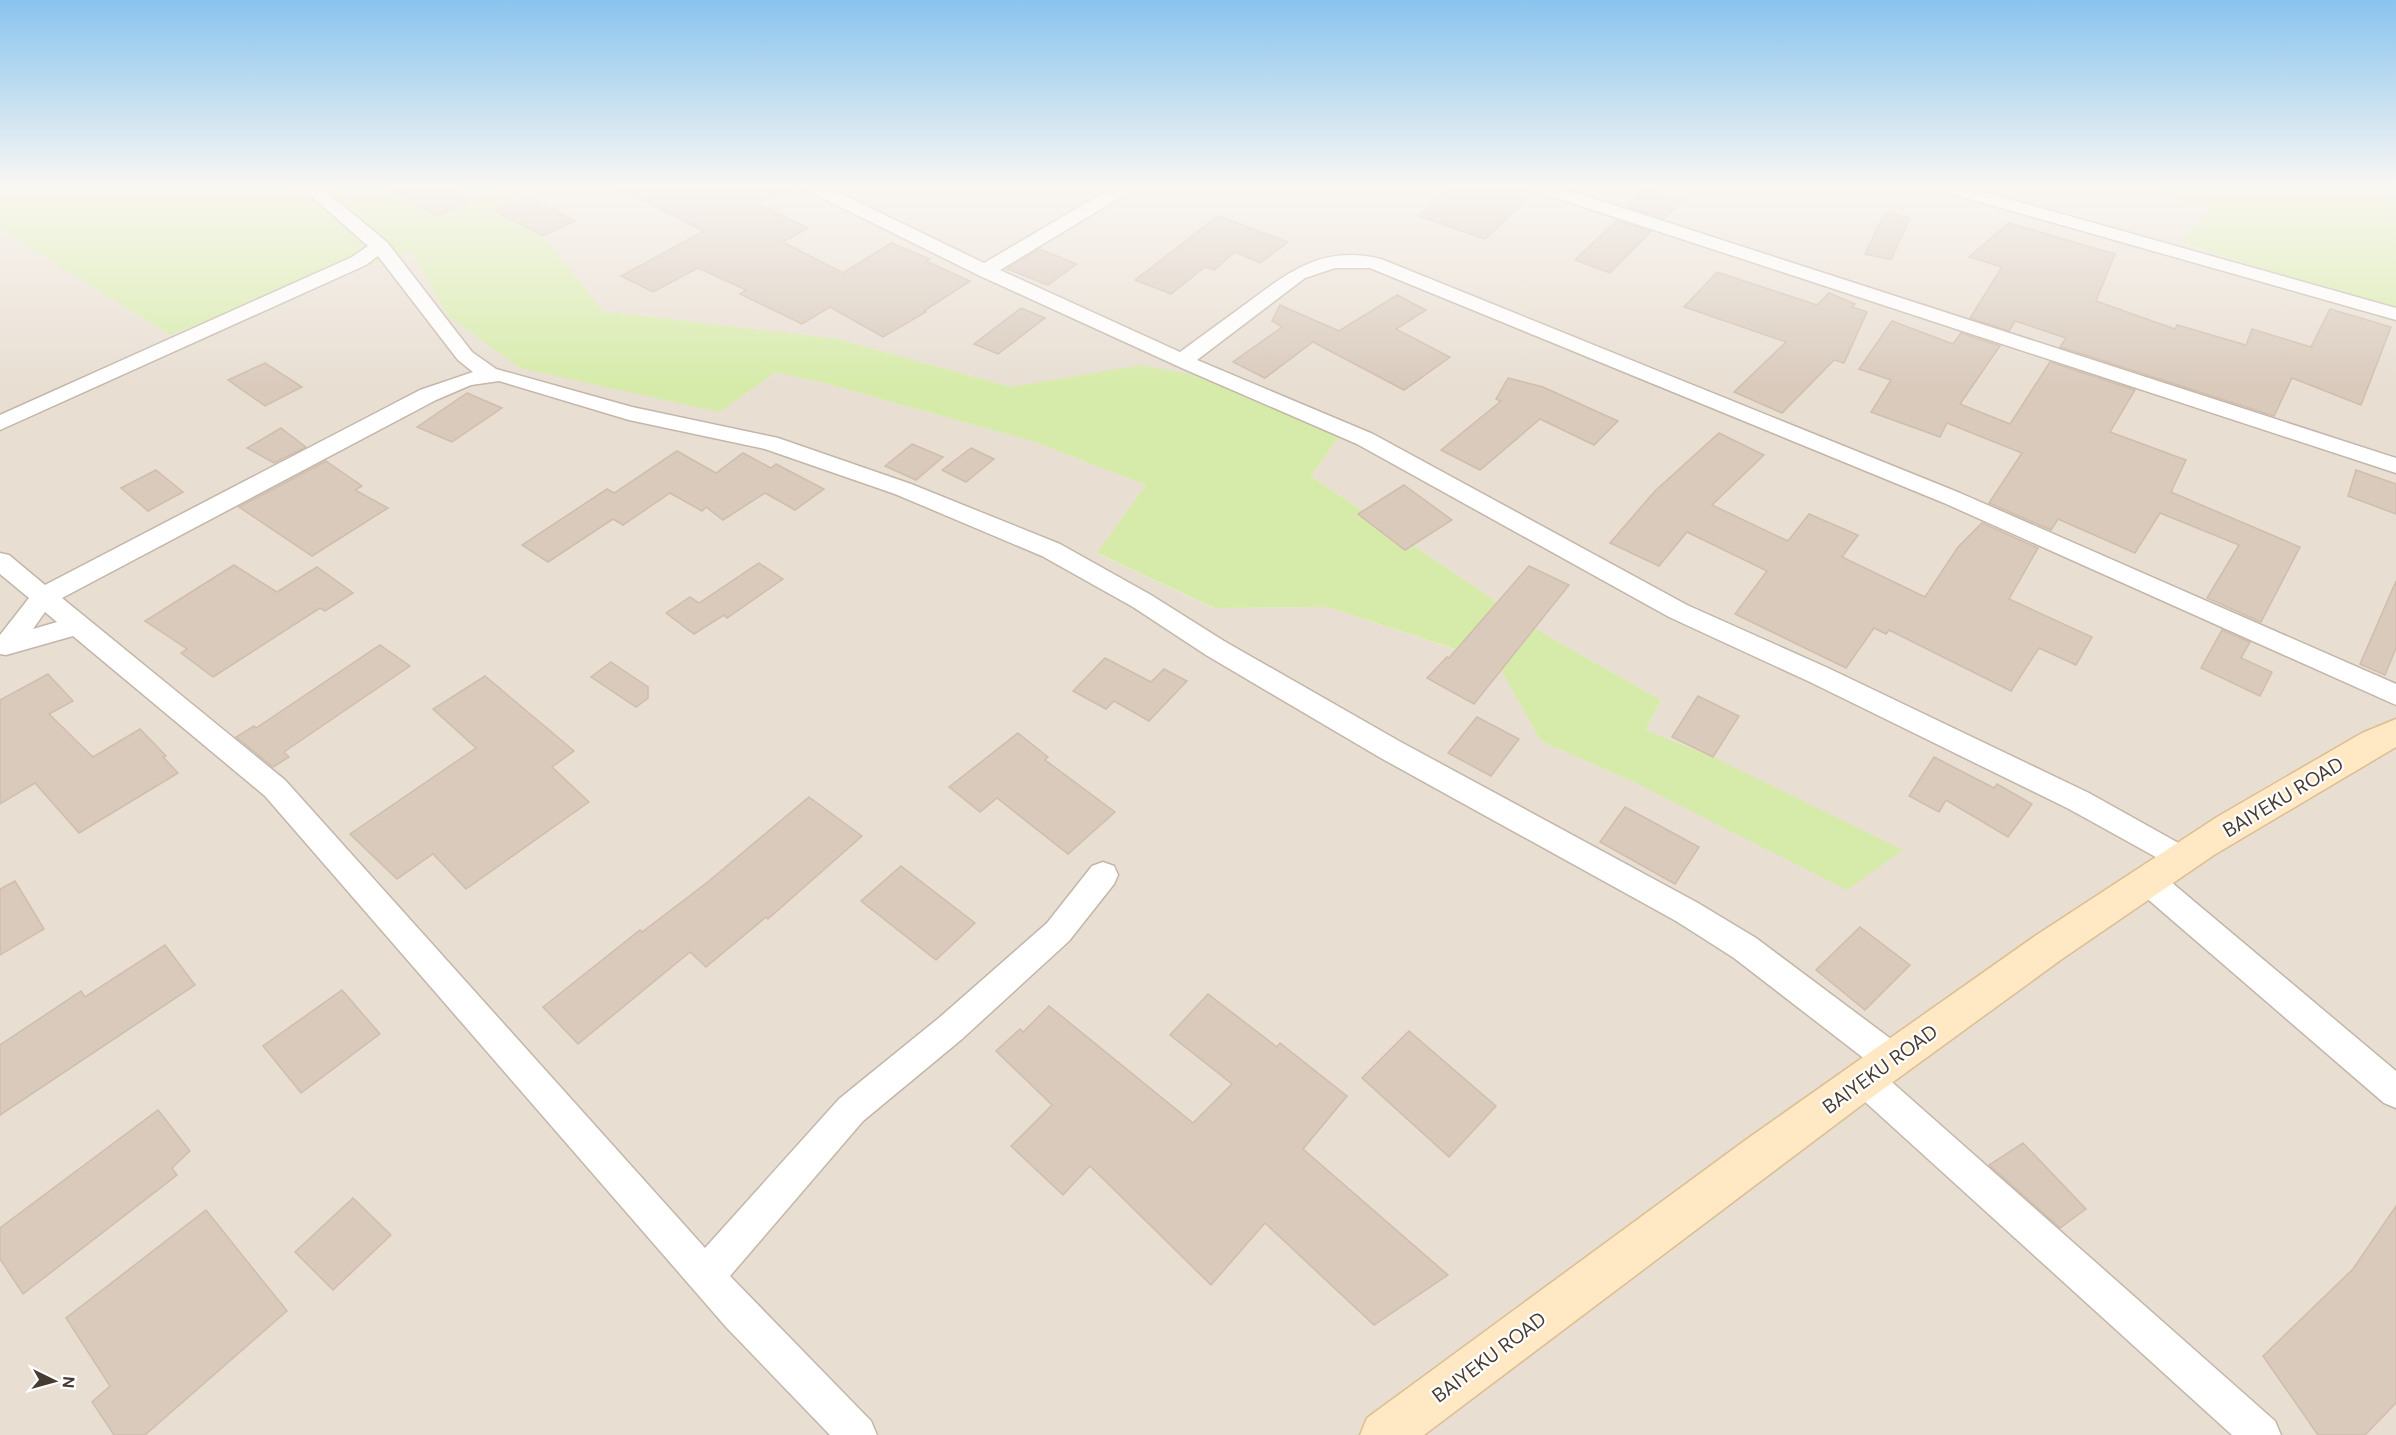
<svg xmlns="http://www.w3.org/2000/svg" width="2396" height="1435" font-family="'DM Sans',sans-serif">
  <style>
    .residential { fill: #e8ded2 }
    .green { fill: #d6eba9 }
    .building { fill: #d9cabc; stroke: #d1bdab; stroke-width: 1.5 }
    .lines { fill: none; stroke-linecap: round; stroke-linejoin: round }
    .minor-casing { stroke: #c3b6a9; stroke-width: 3 }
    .secondary-casing { stroke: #dbbe92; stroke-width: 3 }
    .minor { fill: #fff; fill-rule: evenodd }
    .secondary { fill: #ffe8c3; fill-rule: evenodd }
    .labels { text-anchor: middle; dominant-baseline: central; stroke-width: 4.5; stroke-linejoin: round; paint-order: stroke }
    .near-street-label { font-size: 20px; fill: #463c34; stroke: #fff }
  </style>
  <rect width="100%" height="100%" fill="#f4ede4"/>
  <!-- residential -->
  <path class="residential" d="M504,187h1633l72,22 -27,34 214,69v1123h-2396v-1206l170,106 241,-84 37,65 272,96 55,-41 46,11 214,60 111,43 -48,69 115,54 115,-1 170,57 43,77 95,42 77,-26 -67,-27 15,-30 -117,-66 -233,-158 38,-54 -208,-56 -130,21 -173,-48 -235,-28z"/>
  <!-- green -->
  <g class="green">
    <path d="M0,187h504l99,124 235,28 173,48 130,-22 117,22 91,35 -38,54 233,158 117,66 -15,30 67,27 190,93 -56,40 -211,-107 -95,-42 -44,-78 -169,-56 -114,1 -117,-55 49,-68 -111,-43 -214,-60 -46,-10 -55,40 -200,-44 -72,-52 -37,-65 -241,84 -170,-106z"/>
    <path d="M2137,187h259v125l-214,-69 27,-34z"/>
  </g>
  <!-- building -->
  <g class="building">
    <path d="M385,187h63l24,13 -35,16z"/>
    <path d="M617,187h175l-35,17 51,24 -25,14 60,31 48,-30 39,16 -4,2 44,20 -46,30 2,1 -43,25 -53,-30 -28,17 -62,-30 6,-4 -48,-22 -45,24 -32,-16 83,-45z"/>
    <path d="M1451,187h79l4,6 -49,46 -67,-23z"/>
    <path d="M1644,187l17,6 22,6 -19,20 -34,-11 1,-2 -4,-1z"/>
    <path d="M527,196l48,25 -32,15 -48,-25z"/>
    <path d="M1885,212l25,6 -19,42 -26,-6z"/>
    <path d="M1218,216l70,26 -28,21 -25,-11 -21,18 -9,-3 -34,27 -36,-14z"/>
    <path d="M1617,220l34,11 -41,42 -35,-13z"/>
    <path d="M2009,223l106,31 -19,47 79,28 2,-4 69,20 6,-16 59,18 19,-38 61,18 -30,78 -69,-27 -18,38 -214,-69 6,-9 -51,-17 -6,10 -39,-13 32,-51 -33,-10z"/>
    <path d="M1039,249l38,15 -29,21 -41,-16z"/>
    <path d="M1717,272l100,33 12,-12 26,11 -3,3 15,5 -23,51 -10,-3 -52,53 -48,-21 52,-50 -102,-35z"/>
    <path d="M1397,295l29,15 -30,19 54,28 -46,33 -91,-48 -48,36 -32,-16 49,-35 -10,-6 8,-16 59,26z"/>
    <path d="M1021,308l24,10 -47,36 -24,-10z"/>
    <path d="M1892,321l61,23 8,-11 39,13 -40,58 50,20 40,-62 85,28 -25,42 76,28 -15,32 129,55 -39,75 -54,-24 32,-53 -79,-32 -25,40 -77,-34 -7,11 -62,-27 33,-50 -75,-30 -7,14 -69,-25 20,-32 -32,-11z"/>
    <path d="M265,363l37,24 -37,19 -37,-26z"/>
    <path d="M1508,378l35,9 75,34 -24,24 -54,-26 -60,51 -39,-20 60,-49 -5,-2z"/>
    <path d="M467,393l35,15 -50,34 -35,-15z"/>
    <path d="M281,428l25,19 -32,16 -27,-15z"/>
    <path d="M1719,433l45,22 -52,50 76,36 21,-27 49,21 -16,22 83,40 33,-50 24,-24 56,25 -29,51 83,38 -16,28 -37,-17 -28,43 -122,-61 -3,4 -12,-6 -28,40 -111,-54 32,-43 -80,-39 -28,34 -49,-23 45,-52z"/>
    <path d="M912,444l31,13 -27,23 -31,-14z"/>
    <path d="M971,448l23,11 -28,23 -24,-12z"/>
    <path d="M677,451l39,22 27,-20 28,15 5,-4 48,25 -29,21 -30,-17 -42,27 -17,-13 -4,4 -32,-18 -47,32 -10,-6 -65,43 -26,-17 85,-56 7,4z"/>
    <path d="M326,461l36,25 -7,4 33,18 -76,48 -73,-49z"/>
    <path d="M156,470l27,22 -35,19 -27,-23z"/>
    <path d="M2356,470l40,14v30l-48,-18z"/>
    <path d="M1404,485l48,35 -47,30 -47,-36z"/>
    <path d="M759,563l24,16 -56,39 -3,-3 -30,19 -28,-21 24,-16 9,6z"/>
    <path d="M234,565l43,27 40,-25 36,26 -28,18 -5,-3 -107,69 -32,-24 6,-4 -42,-28z"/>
    <path d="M1529,566l40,19 -95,119 -47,-26 20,-21 2,1z"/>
    <path d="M2396,581v67l-11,27 -25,-11z"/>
    <path d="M2222,630l28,12 -9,16 31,14 -12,24 -59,-28z"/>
    <path d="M380,645l30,21 -126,86 5,5 -16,10 -37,-30 18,-11 2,2z"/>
    <path d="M1105,658l46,24 13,-13 23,12 -38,40 -35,-20 -8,8 -33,-18z"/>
    <path d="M611,662l37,25v11l-12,9 -45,-30z"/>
    <path d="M48,674l25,27 -24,13 44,43 47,-28 26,27 -3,1 15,16 -99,60 -44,-50 -35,21v-104z"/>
    <path d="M485,676l89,75 -22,16 37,35 -123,87 -33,-35 -36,25 -47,-45 126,-86 -43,-39z"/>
    <path d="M1698,696l41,20 -26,41 -41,-20z"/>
    <path d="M1477,717l42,22 -28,37 -43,-23z"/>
    <path d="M1018,733l30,24 -3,3 70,52 -47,42 -71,-56 -17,14 -31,-25z"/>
    <path d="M1934,757l60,31 3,-4 35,20 -24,33 -62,-37 -7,12 -30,-16z"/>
    <path d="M809,797l53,39 -94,83 -2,-2 -60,50 -16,-15 -112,92 -35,-37 97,-77 2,2 67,-51z"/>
    <path d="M1625,807l74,40 -24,37 -75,-42z"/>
    <path d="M901,866l74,57 -39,37 -75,-59z"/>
    <path d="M15,881l29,48 -44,26v-66z"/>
    <path d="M1860,927l50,38 -45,45 -49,-40z"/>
    <path d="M165,945l30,40 -195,130v-70l81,-54 4,6z"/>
    <path d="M342,990l38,44 -79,59 -38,-47z"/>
    <path d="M1208,994l69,53 3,-4 67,53 -44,53 145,126 -74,50 -109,-102 -54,62 -121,-119 -27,29 -52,-49 41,-41 -56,-54 24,-22 3,3 26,-26 144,117 39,-39 -62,-49z"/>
    <path d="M1409,1031l87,75 -47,51 -87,-79z"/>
    <path d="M158,1110l32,41 -18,17 5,7 -154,119 -23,-35v-31z"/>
    <path d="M2023,1143l63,66 -26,19 -71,-63z"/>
    <path d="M353,1198l38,37 -58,55 -38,-38z"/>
    <path d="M2396,1206v197l-31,32h-47l-55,-79 90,-87z"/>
    <path d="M206,1210l81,101 -142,124h-31l-22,-33 18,-16 -44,-68z"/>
  </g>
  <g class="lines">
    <!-- minor casing -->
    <g class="minor-casing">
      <g id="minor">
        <path d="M301,187h19l67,55 85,110 24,17 136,38 146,31 133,46 149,60 91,51 73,46 175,100 299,162 58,35 147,110 4,11 -4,11 -12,4 -12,-4 -145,-112 -58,-37 -297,-164 -173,-102 -73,-48 -91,-51 -147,-62 -130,-45 -136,-29 -130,-39 -28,4 -35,15 -374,198 223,182 420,468 134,-149 101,-82 107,-94 45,-57 11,-4 11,4 4,9 -4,9 -45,57 -107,98 -99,82 -133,155 141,145 6,14h-47l-104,-108 -461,-531 -192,-160 -67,19 -6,-1v-19l29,-37 -29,-24v-21l9,2 36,30 375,-195 53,-18 -15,-12 -80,-104 -12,9 -366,165v-15l352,-158 16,-11zM45,612l12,10 -24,7z"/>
        <path d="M805,187h22l157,76 129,-76h21l-3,4 -131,79 180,82c22,-16 45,-33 67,-49 43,-32 76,-58 134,-44l579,234 436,191v21l-452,-202 -574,-235h-35l-30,10 -108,82 176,74 314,171 141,63 261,125 102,57 5,9 -5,9 -10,3 -112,-62 -259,-127 -141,-65 -312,-173 -173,-75 -206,-94 -170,-84z"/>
        <path d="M1532,187h26l838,271v15l-861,-282z"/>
        <path d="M1939,187h27l430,121v12l-454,-129z"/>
        <path d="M2147,867l11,4 238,200v37l-12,-5 -248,-214 -4,-9 4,-9z"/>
        <path d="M1864,1063l12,5 399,353 6,14h-49l-380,-345 -5,-11 5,-11z"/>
      </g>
    </g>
    <!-- secondary casing -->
    <g class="secondary-casing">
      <path id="secondary" d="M2396,719v28l-182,108 -152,104 -191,139 -447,337h-64l7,-17 380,-279 288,-203 182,-119 145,-84z"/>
    </g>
    <!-- minor -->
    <use href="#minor" class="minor"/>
    <!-- secondary -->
    <use href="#secondary" class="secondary"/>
  </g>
  <!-- sky -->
  <linearGradient id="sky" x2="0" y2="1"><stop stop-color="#89c4ee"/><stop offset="0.48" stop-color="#faf7f3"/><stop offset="1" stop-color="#faf7f3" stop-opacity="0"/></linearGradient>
  <rect width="2396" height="387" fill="url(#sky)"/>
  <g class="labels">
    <!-- near-street labels -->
    <g class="near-street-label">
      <text transform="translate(2283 797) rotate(-31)">BAIYEKU ROAD</text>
      <text transform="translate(1880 1069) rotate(-36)">BAIYEKU ROAD</text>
      <text transform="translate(1489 1357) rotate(-37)">BAIYEKU ROAD</text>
    </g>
  </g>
  <!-- north arrow -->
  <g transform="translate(54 1381) rotate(95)" stroke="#ffffff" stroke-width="4.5" paint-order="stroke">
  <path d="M0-4.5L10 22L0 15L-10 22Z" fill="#463c34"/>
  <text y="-9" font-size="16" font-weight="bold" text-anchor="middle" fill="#463c34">N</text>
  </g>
</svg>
